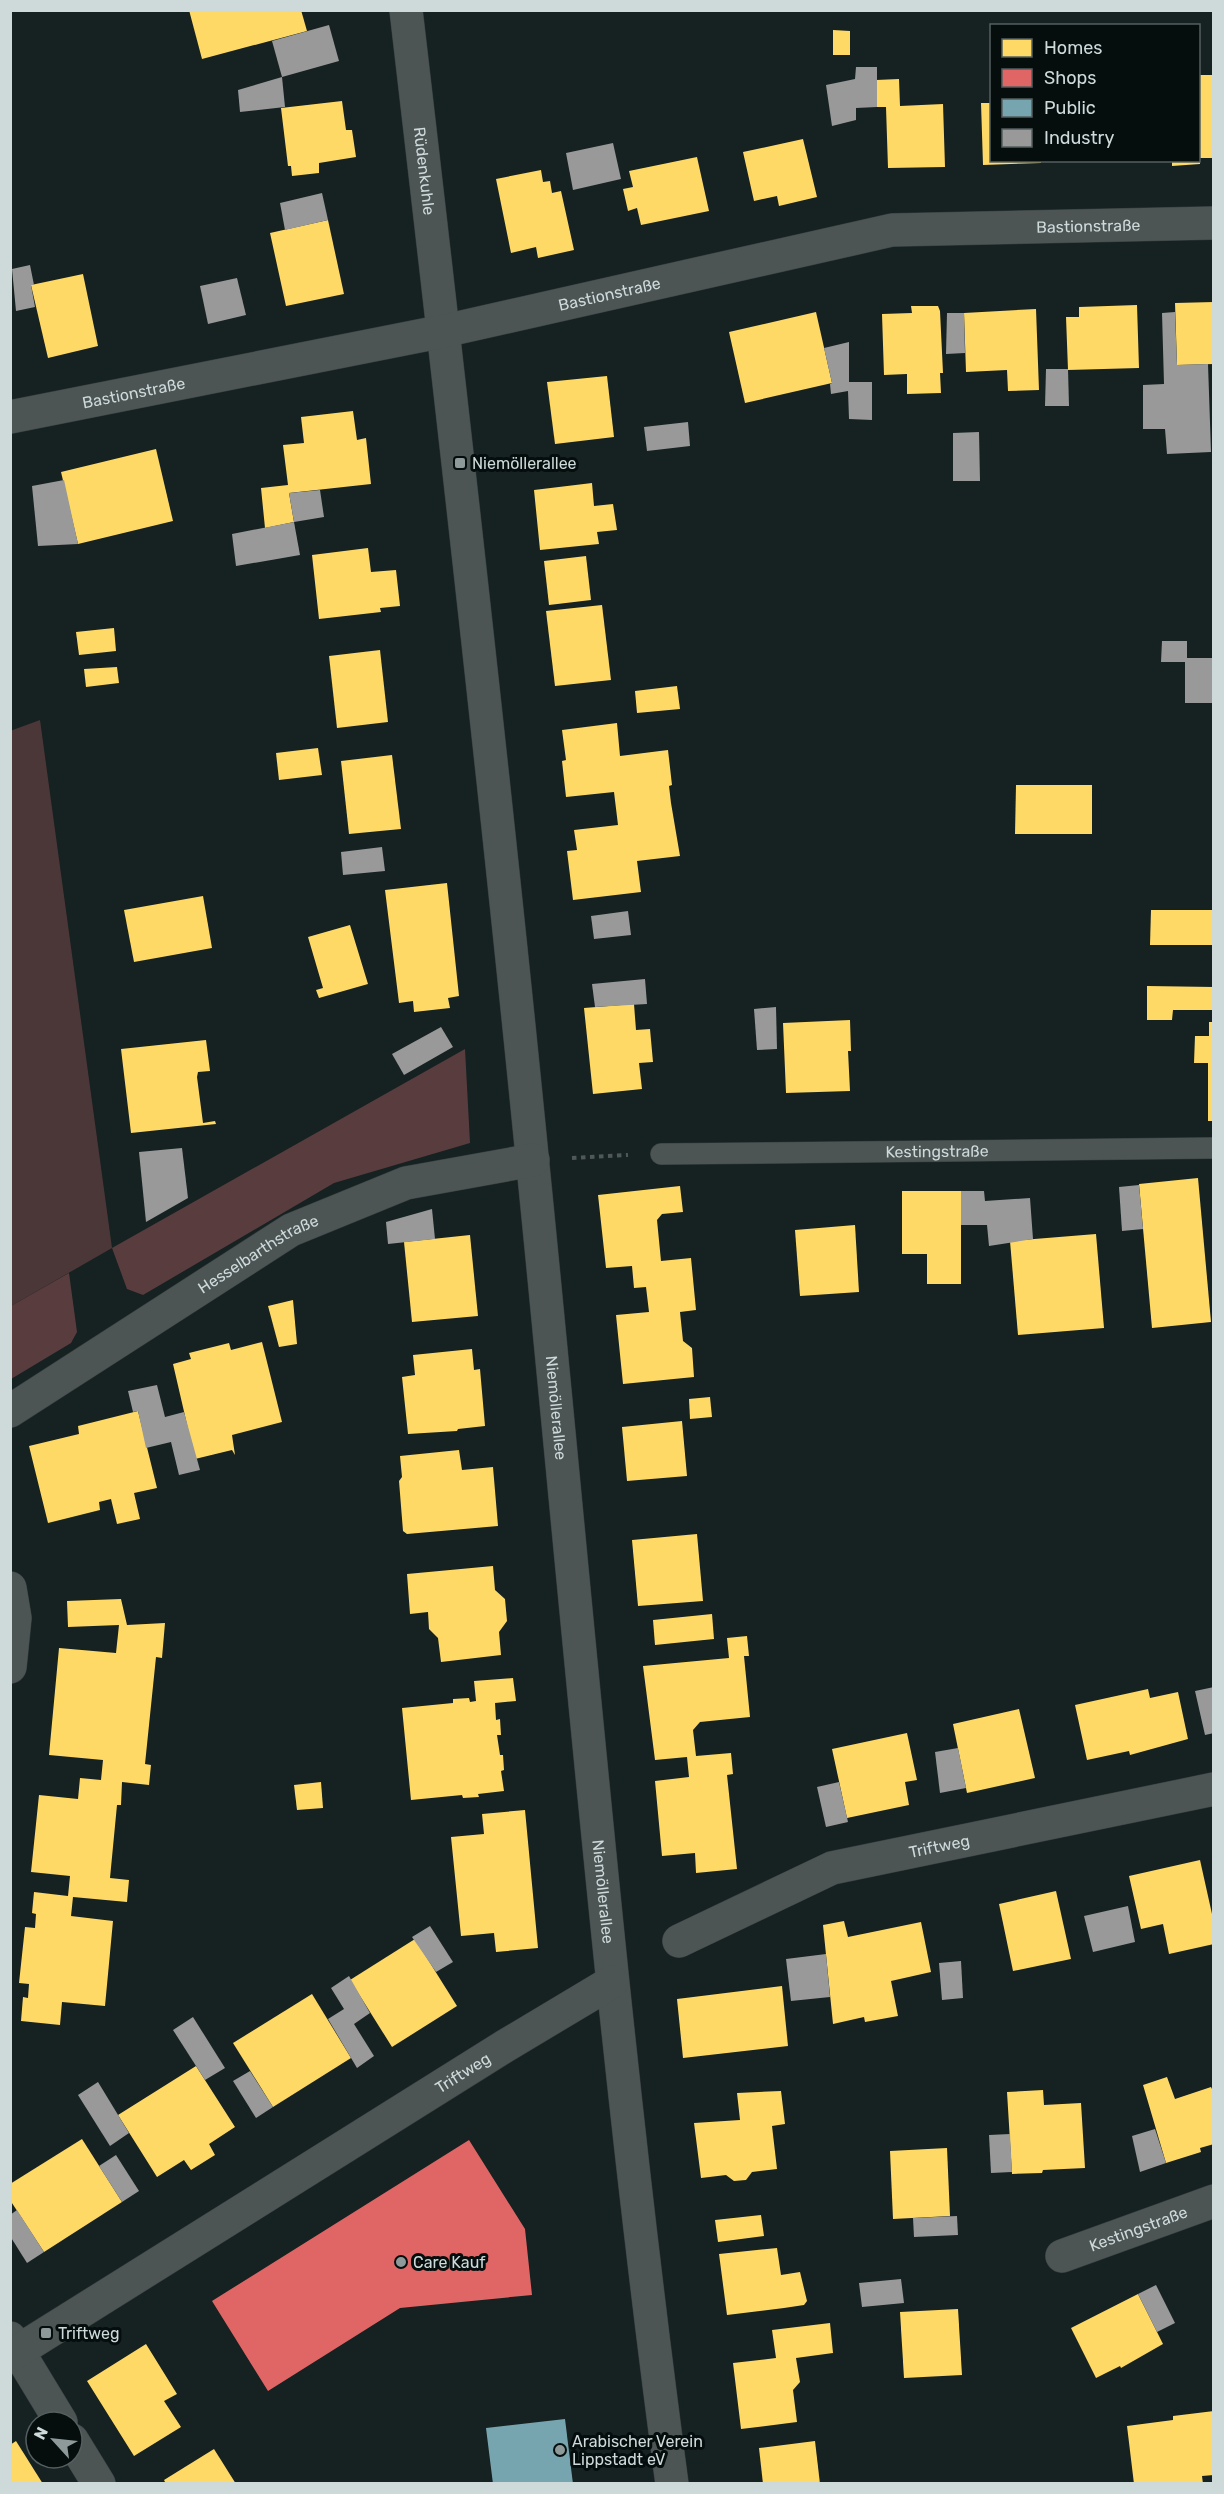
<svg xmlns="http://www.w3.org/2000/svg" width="1224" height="2494" font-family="Rubik,sans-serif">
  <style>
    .green { fill: #4c3738 }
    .forest { fill: #593d3e }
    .homes { fill: #ffd966 }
    .shops { fill: #e06666 }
    .public { fill: #76a5af }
    .industry { fill: #999 }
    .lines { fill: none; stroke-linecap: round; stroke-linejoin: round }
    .service-casing { stroke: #343c3c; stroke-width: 22 }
    .minor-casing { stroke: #343c3c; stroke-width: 34 }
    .path { stroke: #4f5757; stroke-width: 4; stroke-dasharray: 4.5 4.5; stroke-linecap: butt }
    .service { stroke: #4c5454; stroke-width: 21 }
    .minor { stroke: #4c5454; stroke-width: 33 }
    .poi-dot { fill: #8e9999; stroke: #050d0d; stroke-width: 2 }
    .labels { text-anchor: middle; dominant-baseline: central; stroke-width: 6; stroke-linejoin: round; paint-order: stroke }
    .street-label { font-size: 16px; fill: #cedada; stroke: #050d0d }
    .poi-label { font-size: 16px; fill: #cedada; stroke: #050d0d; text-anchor: start }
  </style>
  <rect width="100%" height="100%" fill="#162121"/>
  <!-- green -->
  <path class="green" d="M40,720l72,528 -101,58 -1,-575z"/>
  <!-- forest -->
  <g class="forest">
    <path d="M465,1049l5,94 -136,40 -191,112 -16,-6 -15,-41z"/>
    <path d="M69,1273l8,59 -6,11 -60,36v-73z"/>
  </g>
  <!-- homes -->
  <g class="homes">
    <path d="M189,10h112l6,21 -105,28z"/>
    <path d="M833,30l17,1v24h-17z"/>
    <rect x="1198" y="75" width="16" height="83"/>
    <path d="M899,79l1,27 43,-2 2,63 -57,1 -2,-61h-9l-1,-27z"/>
    <path d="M342,101l4,29h6l4,27 -37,6v10l-27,3 -1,-10h-3l-7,-58z"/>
    <path d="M981,103h11v57h49v3l-58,2z"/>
    <path d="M803,139l14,58 -38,9 -2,-10 -23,5 -11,-49z"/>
    <path d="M697,157l12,54 -68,14 -4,-17 -9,3 -5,-22 10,-2 -4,-16z"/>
    <path d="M1172,160h28v4l-28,2z"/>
    <path d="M541,170l2,12 7,-1 2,12 9,-2 13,59 -36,8 -2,-11 -25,6 -15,-74z"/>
    <path d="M328,220l16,74 -58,12 -16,-73z"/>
    <path d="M83,274l15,72 -50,12 -17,-73z"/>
    <path d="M1214,302v62l-37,1 -2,-62z"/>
    <path d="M1137,305l2,63 -71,2 -2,-53h13v-10z"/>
    <path d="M911,306h27l2,5 3,62h-3l1,20 -34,1v-20l-23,1 -2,-61 30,-1z"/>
    <path d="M1036,309l3,81 -31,1 -1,-21 -41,2 -2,-59z"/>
    <path d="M816,312l16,71 -87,20 -16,-71z"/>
    <path d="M607,376l7,61 -59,7 -8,-62z"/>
    <path d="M353,411l4,29 9,-2 5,46 -82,9 5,29 -29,6 -4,-40 27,-3 -5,-40 21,-2 -3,-26z"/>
    <path d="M156,449l17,72 -95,23 -17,-72z"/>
    <path d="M592,483l2,23 19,-2 4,26 -20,2 2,12 -59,6 -6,-60z"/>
    <path d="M368,548l3,24 25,-2 4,36 -20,2 1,4 -62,7 -7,-64z"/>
    <path d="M586,556l5,44 -42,5 -5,-44z"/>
    <path d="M602,605l9,75 -56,6 -9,-75z"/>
    <path d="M114,628l2,23 -37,4 -3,-23z"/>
    <path d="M380,650l8,72 -51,6 -8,-72z"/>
    <path d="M117,667l2,16 -33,4 -2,-18z"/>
    <path d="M677,686l3,23 -43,4 -2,-22z"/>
    <path d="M617,723l3,33 48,-6 4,35 -3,1 2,17 9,53 -43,5 4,31 -68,8 -6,-49 10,-1 -3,-20 44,-5 -4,-33 -48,5 -4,-36 4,-1 -4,-30z"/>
    <path d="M318,748l4,27 -43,5 -3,-27z"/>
    <path d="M392,755l9,74 -52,5 -8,-73z"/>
    <path d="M1016,785h76v49h-77z"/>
    <path d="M447,883l12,113 -11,2 2,10 -36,4 -1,-11 -14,2 -14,-113z"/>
    <path d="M203,896l9,52 -78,14 -10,-52z"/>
    <path d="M1151,910h63v35h-64z"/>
    <path d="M350,925l18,59 -49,14 -3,-8 7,-2 -15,-51z"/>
    <path d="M1147,986l67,1v23h-41l-1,10h-25z"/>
    <path d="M634,1004l2,26 14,-1 3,33 -14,1 3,26 -49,5 -9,-86z"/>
    <path d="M850,1020l1,31h-3l2,40 -64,2 -3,-70z"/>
    <path d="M1209,1022h5v99h-6v-58h-14l1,-27h14z"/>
    <path d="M206,1040l4,31 -12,1 -1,5 6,46 12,-2 1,3 -85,9 -10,-84z"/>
    <path d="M1198,1178l13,144 -59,6 -13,-144z"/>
    <path d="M680,1186l3,26 -21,2 -5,6 4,41 30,-3 5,52 -16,2 3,29 9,7 2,29 -71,7 -7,-69 33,-3 -3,-25 -12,1 -2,-22 -26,2 -8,-73z"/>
    <path d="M902,1191h59v93h-34v-30h-25z"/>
    <path d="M855,1225l4,67 -59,4 -5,-66z"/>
    <path d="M1096,1234l8,94 -86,7 -8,-94z"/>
    <path d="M470,1235l8,81 -66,6 -8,-80z"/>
    <path d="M293,1300l4,44 -18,3 -11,-41z"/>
    <path d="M262,1342l20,80 -50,13 3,20 -3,-5 -37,9 -22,-95 18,-5 -2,-6 40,-10 2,7z"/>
    <path d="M472,1349l2,21 6,-1 5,57 -27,3 -1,2 -49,3 -6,-57 13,-2 -2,-20z"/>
    <path d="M710,1397l2,20 -22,2 -1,-20z"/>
    <path d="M138,1411l19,77 -23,5 6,26 -23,5 -6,-25 -12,3 1,8 -52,13 -19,-77 50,-12 -1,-8z"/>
    <path d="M682,1421l5,55 -60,5 -5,-54z"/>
    <path d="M459,1450l3,20 31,-3 5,59 -91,8 -4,-3 -4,-50 3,-4 -2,-21z"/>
    <path d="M697,1534l6,67 -65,5 -6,-66z"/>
    <path d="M493,1566l2,24 10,9 2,22 -8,11 2,23 -60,7 -3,-24 -9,-9 -1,-17 -18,2 -3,-40z"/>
    <path d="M121,1599l6,26 38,-2 -3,35 -6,-1 -11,107 6,1 -2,20 -27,-3 -1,23h-4l-7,73 19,2 -2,22 -54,-5 -2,19 42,5 -8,85 -43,-4 -2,23 -39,-4 2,-24 5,1 1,-14 -10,-1 6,-56 10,1 1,-14 -4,-1 2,-21 34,4 2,-20 -39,-4 8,-77 39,4 2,-21 21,2 2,-20 -54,-5 10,-107 57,5 3,-28 -51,2 -1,-26z"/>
    <path d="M712,1614l2,25 -59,6 -2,-25z"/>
    <path d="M747,1636l2,20h-5l6,61 -50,5 -7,8 3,26 35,-3 2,21 -6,1 10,94 -41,4 -1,-20 -33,3 -7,-75 34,-4 -2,-20 -32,3 -12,-94 86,-8 -2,-20z"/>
    <path d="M513,1678l3,23 -21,2 1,17 4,-1 1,16h-4l3,20h3l1,15 -3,1 3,20 -26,3 1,3 -16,1 -1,-3 -51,5 -9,-92 51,-5v-4l16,-1 1,4 6,-1 -2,-20z"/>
    <path d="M1148,1689l2,9 28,-6 10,47 -58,16 -1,-4 -42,9 -12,-55z"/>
    <path d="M1019,1709l16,69 -68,15 -14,-69z"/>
    <path d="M907,1733l10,47 -12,2 4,23 -62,13 -15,-69z"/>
    <path d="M321,1782l2,26 -26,2 -3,-25z"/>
    <path d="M525,1810l13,138 -42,4 -2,-19 -33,3 -10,-99 33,-3 -2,-20z"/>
    <path d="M1200,1860l12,54 2,30 -45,10 -6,-30 -22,5 -12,-53z"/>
    <path d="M1056,1891l15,68 -58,12 -14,-67z"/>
    <path d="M844,1921l4,16 73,-15 10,50 -40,9 7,35 -33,6 -1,-5 -31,7 -10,-99z"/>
    <path d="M415,1939l42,67 -65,41 -42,-67z"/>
    <path d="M782,1986l6,60 -105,12 -6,-59z"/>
    <path d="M312,1994l39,64 -78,49 -40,-64z"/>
    <path d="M196,2066l39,61 -26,17 6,11 -24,15 -7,-10 -27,17 -39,-62z"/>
    <path d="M1167,2077l8,22 36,-12 3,6v51l-14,4 1,4 -35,11 -23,-78z"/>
    <path d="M1043,2090l1,15 37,-2 4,65 -42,2 -1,3 -30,1 -5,-82z"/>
    <path d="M781,2091l4,33 -13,2 5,43 -25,3 -6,8 -12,1 -8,-6 -25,3 -7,-55 46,-3 -3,-27z"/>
    <path d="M82,2139l40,63 -78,50 -34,-52v-16z"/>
    <path d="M947,2148l3,68 -57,3 -3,-68z"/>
    <path d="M761,2215l3,21 -46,6 -3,-22z"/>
    <path d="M777,2248l4,27 19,-3 7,29 -3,4 -20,3 -57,7 -8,-61z"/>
    <path d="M1138,2294l25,50 -42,24 -1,-2 -24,12 -25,-50z"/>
    <path d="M958,2309l4,66 -58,3 -4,-66z"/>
    <path d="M830,2323l3,30 -37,5 4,24 -7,8 4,32 -56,7 -8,-66 43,-5 -4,-28z"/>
    <path d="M146,2344l31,50 -13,7 17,26 -47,29 -47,-75z"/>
    <path d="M1214,2411v64l-12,1 1,8h-69l-7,-58 46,-6v-4z"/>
    <path d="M16,2441l27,43h-33v-39z"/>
    <path d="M815,2441l5,43h-57l-4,-36z"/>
    <path d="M214,2449l22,35h-70l-2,-4z"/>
  </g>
  <!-- shops -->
  <path class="shops" d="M469,2140l56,89 7,66 -132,13 -132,83 -56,-90z"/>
  <!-- public -->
  <path class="public" d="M565,2419l8,65h-80l-7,-56z"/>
  <!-- industry -->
  <g class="industry">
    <path d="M329,25l10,36 -57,16 -10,-36z"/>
    <path d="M856,67h21v40l-21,1v12l-24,6 -6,-41 29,-6z"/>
    <path d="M282,77l3,30 -45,5 -2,-22z"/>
    <path d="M613,143l8,36 -48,11 -7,-37z"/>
    <path d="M322,193l6,27 -43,10 -5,-27z"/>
    <path d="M30,265l4,20h-3l4,22 -19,4 -4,-42z"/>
    <path d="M237,278l9,37 -38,9 -8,-38z"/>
    <path d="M1175,312l2,53 31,-1 3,88 -44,2 -2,-25h-22v-44l21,-1 -2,-71z"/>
    <path d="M947,313h17l1,40 -19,1z"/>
    <path d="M849,342v40h23v38l-23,-1 -1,-28 -17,3 -1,-10 2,-1 -8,-35z"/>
    <path d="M1046,369h22l1,37h-24z"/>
    <path d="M688,422l2,24 -43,5 -3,-24z"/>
    <path d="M979,432l1,49h-27v-48z"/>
    <path d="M64,480l14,64 -40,2 -6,-60z"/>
    <path d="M320,490l4,27 -30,5 -5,-29z"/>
    <path d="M294,522l6,33 -64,11 -4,-32z"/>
    <path d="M1162,641h25v17h27v45h-29v-41h-24z"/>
    <path d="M382,847l3,24 -42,4 -2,-23z"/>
    <path d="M628,911l3,24 -37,4 -3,-23z"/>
    <path d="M645,979l2,25 -52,3 -3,-23z"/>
    <path d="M776,1007l1,42 -20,1 -3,-41z"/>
    <path d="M441,1027l12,20 -49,28 -12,-21z"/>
    <path d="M182,1148l6,50 -42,24 -7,-70z"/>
    <path d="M1139,1185l4,44 -21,2 -3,-44z"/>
    <path d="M961,1191h23l1,10 45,-3 3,41 -44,7 -2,-21h-26z"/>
    <path d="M432,1209l3,30 -47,5 -2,-22z"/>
    <path d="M157,1385l8,32 19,-5 16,58 -21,5 -8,-33 -25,6 -8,-37 -5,1 -5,-21z"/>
    <path d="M1214,1687v46l-9,2 -10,-44z"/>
    <path d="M958,1748l8,40 -26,5 -5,-41z"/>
    <path d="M839,1782l9,40 -22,5 -9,-40z"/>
    <path d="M1128,1906l7,36 -42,10 -9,-36z"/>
    <path d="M430,1926l23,36 -17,10 -24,-35z"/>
    <path d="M826,1954l4,43 -39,4 -5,-42z"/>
    <path d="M961,1961l2,37 -21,2 -3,-37z"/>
    <path d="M349,1976l21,37 -16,11 20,32 -17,12 -29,-49 16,-10 -13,-21z"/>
    <path d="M193,2017l32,51 -20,12 -32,-50z"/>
    <path d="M250,2071l23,36 -17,11 -23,-37z"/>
    <path d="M98,2082l31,51 -19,13 -32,-51z"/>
    <path d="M1155,2129l11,34 -26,9 -8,-36z"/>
    <path d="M1010,2134l2,38 -21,1 -2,-38z"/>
    <path d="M116,2155l23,36 -17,11 -23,-36z"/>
    <path d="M17,2210l27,42 -17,11 -17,-27v-21z"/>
    <path d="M957,2216l1,19 -44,2 -1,-19z"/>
    <path d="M901,2279l3,24 -42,4 -3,-24z"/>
    <path d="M1156,2285l19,38 -18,9 -19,-38z"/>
  </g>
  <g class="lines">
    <!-- service casing -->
    <g class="service-casing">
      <g id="service">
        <path id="s1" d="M661,1154l553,-6"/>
      </g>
    </g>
    <!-- minor casing -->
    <g class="minor-casing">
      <g id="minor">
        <path id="s2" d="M406,10c45,385 89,770 127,1156 44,439 80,880 139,1318"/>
        <path id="s3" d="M10,417l434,-86 448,-101 322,-7"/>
        <path id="s4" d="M10,1411l281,-181 115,-47 127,-23"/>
        <path d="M10,1588l5,30 -5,49"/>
        <path id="s5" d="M679,1941l153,-73 382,-79"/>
        <path id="s6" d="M1062,2256l152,-55"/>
        <path d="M10,2338l51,84"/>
        <path id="s7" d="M10,2356l495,-310 107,-64"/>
        <path d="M72,2440l27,44"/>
      </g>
    </g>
    <!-- path -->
    <path class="path" d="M572,1158l56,-3"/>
    <!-- service -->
    <use href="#service" class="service"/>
    <!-- minor -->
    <use href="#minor" class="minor"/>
  </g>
  <!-- markers -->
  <g class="poi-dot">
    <rect x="454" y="457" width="12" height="12" rx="3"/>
    <circle cx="401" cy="2262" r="6"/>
    <rect x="40" y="2327" width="12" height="12" rx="3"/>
    <circle cx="560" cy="2450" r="6"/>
  </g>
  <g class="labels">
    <!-- street labels -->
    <g class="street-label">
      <text stroke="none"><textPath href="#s2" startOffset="162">Rüdenkuhle</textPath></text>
      <text stroke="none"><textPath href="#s3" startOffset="1098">Bastionstraße</textPath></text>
      <text stroke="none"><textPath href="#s3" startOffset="612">Bastionstraße</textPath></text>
      <text stroke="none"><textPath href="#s3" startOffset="126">Bastionstraße</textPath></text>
      <text stroke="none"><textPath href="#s1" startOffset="276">Kestingstraße</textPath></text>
      <text stroke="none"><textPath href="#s4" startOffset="294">Hesselbarthstraße</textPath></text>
      <text stroke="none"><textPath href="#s2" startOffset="1406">Niemöllerallee</textPath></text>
      <text stroke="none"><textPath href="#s5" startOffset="279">Triftweg</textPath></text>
      <text stroke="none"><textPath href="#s2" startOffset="1892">Niemöllerallee</textPath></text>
      <text stroke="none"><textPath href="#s7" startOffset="534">Triftweg</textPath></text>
      <text stroke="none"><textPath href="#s6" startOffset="81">Kestingstraße</textPath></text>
    </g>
    <!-- poi labels -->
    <g class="poi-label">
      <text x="472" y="463">Niemöllerallee</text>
      <text x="413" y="2262">Care Kauf</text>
      <text x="58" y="2333">Triftweg</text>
      <text x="572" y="2441">Arabischer Verein<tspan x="572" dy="18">Lippstadt eV</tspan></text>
    </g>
  </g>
  <!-- border -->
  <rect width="1224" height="2494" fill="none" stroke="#cedada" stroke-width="24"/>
  <!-- legend -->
  <rect x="990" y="24" width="210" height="138" fill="#050d0d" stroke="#555f5f" stroke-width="1.5"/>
  <rect x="1002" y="39" width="30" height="18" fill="#ffd966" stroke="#555f5f" stroke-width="1.5"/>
  <text x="1044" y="54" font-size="18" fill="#cedada">Homes</text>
  <rect x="1002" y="69" width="30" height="18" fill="#e06666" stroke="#555f5f" stroke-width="1.5"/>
  <text x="1044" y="84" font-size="18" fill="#cedada">Shops</text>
  <rect x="1002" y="99" width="30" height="18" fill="#76a5af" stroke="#555f5f" stroke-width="1.5"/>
  <text x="1044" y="114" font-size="18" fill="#cedada">Public</text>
  <rect x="1002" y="129" width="30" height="18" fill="#999999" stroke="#555f5f" stroke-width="1.5"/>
  <text x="1044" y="144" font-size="18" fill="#cedada">Industry</text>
  <!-- north arrow -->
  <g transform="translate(54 2440) rotate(297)"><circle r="28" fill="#050d0d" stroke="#555f5f" stroke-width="1.5"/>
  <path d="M0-4.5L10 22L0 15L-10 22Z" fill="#8e9999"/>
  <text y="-9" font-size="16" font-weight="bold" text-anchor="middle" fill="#cedada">N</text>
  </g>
</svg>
